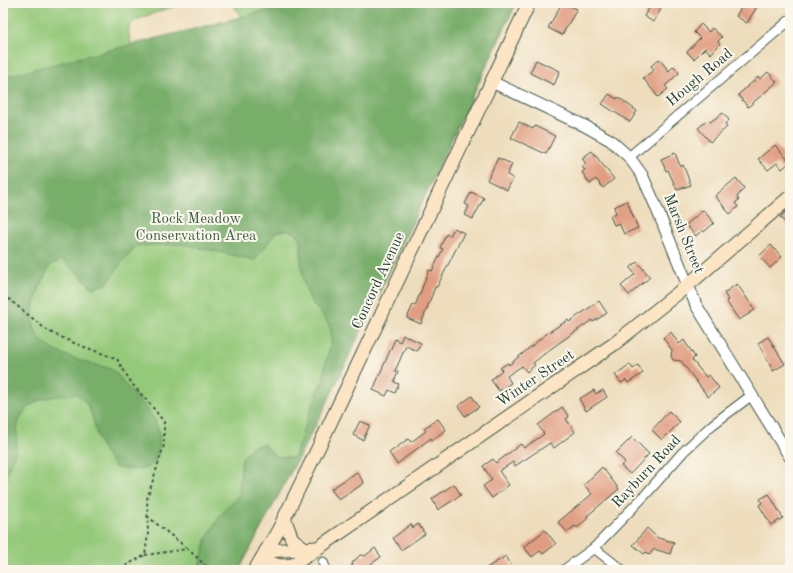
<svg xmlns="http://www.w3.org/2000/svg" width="793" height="573" font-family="'Old Standard TT',serif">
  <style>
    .green { fill: #95c97a; stroke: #5a8357 }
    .forest { fill: #78ad6a; stroke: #4c754f }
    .building { fill: #e19d81 }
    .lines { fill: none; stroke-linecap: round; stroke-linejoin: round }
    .minor-casing { stroke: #3e5548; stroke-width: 11 }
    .tertiary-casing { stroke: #3e5548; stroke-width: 13 }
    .secondary-casing { stroke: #3e5548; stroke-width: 15 }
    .path { stroke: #3e5548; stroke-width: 2; stroke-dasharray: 3 3; stroke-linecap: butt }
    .minor { stroke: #fff; stroke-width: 9 }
    .tertiary { stroke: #fff; stroke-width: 11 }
    .secondary { stroke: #fce5c4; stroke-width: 13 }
    .labels { text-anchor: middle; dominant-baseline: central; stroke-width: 4; stroke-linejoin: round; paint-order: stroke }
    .street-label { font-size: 15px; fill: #1f3d34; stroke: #fbf7ec }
    .park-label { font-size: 15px; fill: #3c6046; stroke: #fbf7ec }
  </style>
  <rect width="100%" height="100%" fill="#fbf7ec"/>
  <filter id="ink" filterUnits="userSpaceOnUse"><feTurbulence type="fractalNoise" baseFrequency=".025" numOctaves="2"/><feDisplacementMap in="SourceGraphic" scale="8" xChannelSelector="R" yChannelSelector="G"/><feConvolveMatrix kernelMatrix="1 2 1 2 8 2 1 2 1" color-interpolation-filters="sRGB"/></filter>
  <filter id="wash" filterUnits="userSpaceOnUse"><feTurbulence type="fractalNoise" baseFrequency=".012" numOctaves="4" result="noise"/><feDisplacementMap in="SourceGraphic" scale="16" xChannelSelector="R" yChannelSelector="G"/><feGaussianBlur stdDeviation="0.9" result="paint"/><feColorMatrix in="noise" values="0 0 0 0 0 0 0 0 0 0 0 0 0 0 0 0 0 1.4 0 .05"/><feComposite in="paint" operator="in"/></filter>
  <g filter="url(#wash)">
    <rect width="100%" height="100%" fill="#eeddbc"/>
    <!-- green -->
    <path class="green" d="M3,3h181c-11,5 -48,14 -53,21 -5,6 -1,14 1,21l109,-28 -9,-14h294l-11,3 -191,403 -85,161h-236z"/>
    <!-- forest -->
    <path class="forest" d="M297,3h219l-192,406 -85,161h-44l4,-3 8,-29 13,-22 19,-22 3,-36 10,-11 12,-3 12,12 18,2 23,-67 7,-12 1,-14 6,-21v-14l-3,-7 -17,-22 -6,-14 -4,-21v-27l-5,-6 -9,-3 -11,2 -21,28 -73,-16 -46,2 -16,18 -13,20 -14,4c-12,-9 -17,-19 -31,-28l-12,5c-9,20 -25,48 -13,69 9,18 42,26 60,31 5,2 11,2 15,5 6,4 11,12 16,18 20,21 40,39 28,70 -6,16 -26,11 -40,10 -8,-9 -13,-18 -18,-30 -6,-17 -4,-31 -21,-44 -25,2 -50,3 -59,30 -2,8 0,17 -2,25 -3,11 -9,22 -13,32v-404z"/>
    <g id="blocks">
      <!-- building -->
      <g class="building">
        <path d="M562,3l15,6 -15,26 -14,-7z"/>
        <path d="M744,3h15l-12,20 -11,-7z"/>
        <path d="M652,4l9,5 -8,13 -9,-6z"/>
        <path d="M701,24l8,8 3,-4 10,9 -4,4 2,3 -9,10 -6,-6 -11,11 -7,-7 13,-14 -6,-6z"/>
        <path d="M659,59l10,12 5,-5 5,7 -14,13 3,3 -10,8 -15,-19 11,-8 -3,-4z"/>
        <path d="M536,60l24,11 -6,14 -24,-12z"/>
        <path d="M768,72l9,10 -29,25 -10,-12 20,-18 2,2z"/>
        <path d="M609,94l8,5 1,-2 19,14 -7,11 -28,-18z"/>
        <path d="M723,113l6,7 -4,4 2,3 -17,15 -12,-14 10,-8 2,2z"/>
        <path d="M519,122l14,7 2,-3 20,10 -9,18 -35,-16z"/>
        <path d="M775,145l15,17 -8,7 -5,-6 -9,7 -10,-11z"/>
        <path d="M592,151l22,28 -11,9 -7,-9 -6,5 -8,-12 3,-2 -3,-3 4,-3 -4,-6z"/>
        <path d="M675,153l5,13 3,-1 8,20 -14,5 -9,-20 -2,1 -5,-12z"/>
        <path d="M498,158l14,6 -5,11 6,3 -6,12 -20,-10z"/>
        <path d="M736,178l8,10 -7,9 2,3 -4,3 3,4 -8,7 -15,-18z"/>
        <path d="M471,192l13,6 -11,21 -8,-4 4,-9 -4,-2z"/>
        <path d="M627,201l11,27 -14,6 -5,-11 -5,2 -4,-9 6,-3 -2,-6z"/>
        <path d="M703,210l11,13 -10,9 -2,-2 -6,6 -10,-11z"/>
        <path d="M788,210l2,2v16l-10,-11z"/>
        <path d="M454,228l10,5 -27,54h-2l-14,37 -14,-6 6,-13 2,1 14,-36 3,1 11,-22 -3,-1 6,-14 4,2z"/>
        <path d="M771,245l11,12 -12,11 -11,-12z"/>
        <path d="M637,262l13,15 -21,18 -8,-9 14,-12 -5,-6z"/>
        <path d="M737,284l18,26 -16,10 -13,-19 2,-1 -4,-7z"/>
        <path d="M599,301l8,12 -14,9 -1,-2 -43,30 -16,13 2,2 -8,7 -5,-6 -15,10 4,7 -12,8 -8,-11 11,-10 -2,-2 8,-5 1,2 37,-31 22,-14 1,2z"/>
        <path d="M671,332l8,12 5,-4 11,17 -3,3 14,17 3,-2 10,13 -11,9 -27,-36 -8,-1 -2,-4 1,-6 -9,-12z"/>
        <path d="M403,335l18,8 -4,8 -11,-5 -11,25 3,1 -4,10 5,2 -4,9 -6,-3 -3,6 -13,-6 22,-51 5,3z"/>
        <path d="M768,337l17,27 -12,7 -15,-28z"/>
        <path d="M630,364l3,5 5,-4 5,8 -15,10 -2,-3 -5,3 -6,-8z"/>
        <path d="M594,390l2,4 7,-4 4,7 -21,14 -7,-12z"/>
        <path d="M472,396l7,11 -14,9 -7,-10z"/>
        <path d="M562,407l7,10 -3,2 9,13 -21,16 -4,-5 -35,23 -2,-4 -14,9 10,14 -17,13 -9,-12 9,-6 -9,-14 10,-7 3,4 25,-19 3,4 20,-14 -6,-9z"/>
        <path d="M669,411l11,11 -18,18 -10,-10z"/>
        <path d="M438,419l8,11 -14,10 -1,-2 -34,26 -8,-11 19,-14 3,3 15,-11 -2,-3z"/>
        <path d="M360,421l10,4 -7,15 -10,-5z"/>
        <path d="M632,437l17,17 -19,20 -9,-8 4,-4 -9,-9z"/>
        <path d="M602,467l17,22 -32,27 1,2 -11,10 -2,-2 -8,6 -9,-10 34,-28 -8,-9z"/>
        <path d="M357,472l7,11 -25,17 -8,-11z"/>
        <path d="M454,484l7,11 -23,15 -6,-11z"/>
        <path d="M769,494l14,24 -12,7 -12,-20 3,-2 -2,-4z"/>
        <path d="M411,524l2,4 5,-4 7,10 -24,16 -8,-12z"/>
        <path d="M647,528l11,10 16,4 -4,12 -16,-5 -5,6 -3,-3 -2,2 -11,-9z"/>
        <path d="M545,530l11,14 -13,10 -3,-3 -8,6 -8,-10z"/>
        <path d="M375,548l6,9 -10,7 1,2 -6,4h-20l7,-5 -1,-2 8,-8 5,1z"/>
        <path d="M506,556l8,14h-31z"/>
      </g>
    </g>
  </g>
  <g filter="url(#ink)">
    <use href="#blocks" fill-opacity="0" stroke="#3e5548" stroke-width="1"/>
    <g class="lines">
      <!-- minor casing -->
      <g class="minor-casing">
        <g id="minor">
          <path d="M629,157l161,-137"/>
          <path d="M594,548l28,22"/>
          <path d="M323,562l3,8"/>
          <path d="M564,570l30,-22 53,-55 36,-41 29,-27 40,-30"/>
        </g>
      </g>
      <!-- tertiary casing -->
      <g class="tertiary-casing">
        <path id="tertiary" d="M492,82l93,44 25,14 19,17 13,18 12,27 42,103 94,152"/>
      </g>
      <!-- secondary casing -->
      <g class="secondary-casing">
        <g id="secondary">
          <path d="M284,518l8,21 13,10"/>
          <path d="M266,551l51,-3"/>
          <path d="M261,560l19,6 15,-1"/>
          <path d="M255,570l24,-41 45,-93 205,-433"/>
          <path d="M286,570l328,-226 74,-59 102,-88"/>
        </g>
      </g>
      <!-- path -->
      <g class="path">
        <path d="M3,290l2,6"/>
        <path d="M3,296h2l43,35 26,12 43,16 15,25 19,21 13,17v23l-17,54 1,35 -3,21 -27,15"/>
        <path d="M147,516l41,33"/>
        <path d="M145,555l43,-6 22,21"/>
      </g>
      <!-- minor -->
      <use href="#minor" class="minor"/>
      <!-- tertiary -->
      <use href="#tertiary" class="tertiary"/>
      <!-- secondary -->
      <use href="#secondary" class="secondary"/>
    </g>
  </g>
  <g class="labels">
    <!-- street labels -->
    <g class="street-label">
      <text transform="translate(700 78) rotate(-40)">Hough Road</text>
      <text transform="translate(683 234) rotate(68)">Marsh Street</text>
      <text transform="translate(379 281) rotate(-65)">Concord Avenue</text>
      <text transform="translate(536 379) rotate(-34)">Winter Street</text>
      <text transform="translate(647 472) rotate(-47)">Rayburn Road</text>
    </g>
    <!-- park labels -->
    <g class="park-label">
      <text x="196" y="219">Rock Meadow<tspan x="196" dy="17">Conservation Area</tspan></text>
    </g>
  </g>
  <!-- margin -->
  <rect width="793" height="573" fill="none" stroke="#fbf7ec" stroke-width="16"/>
</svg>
